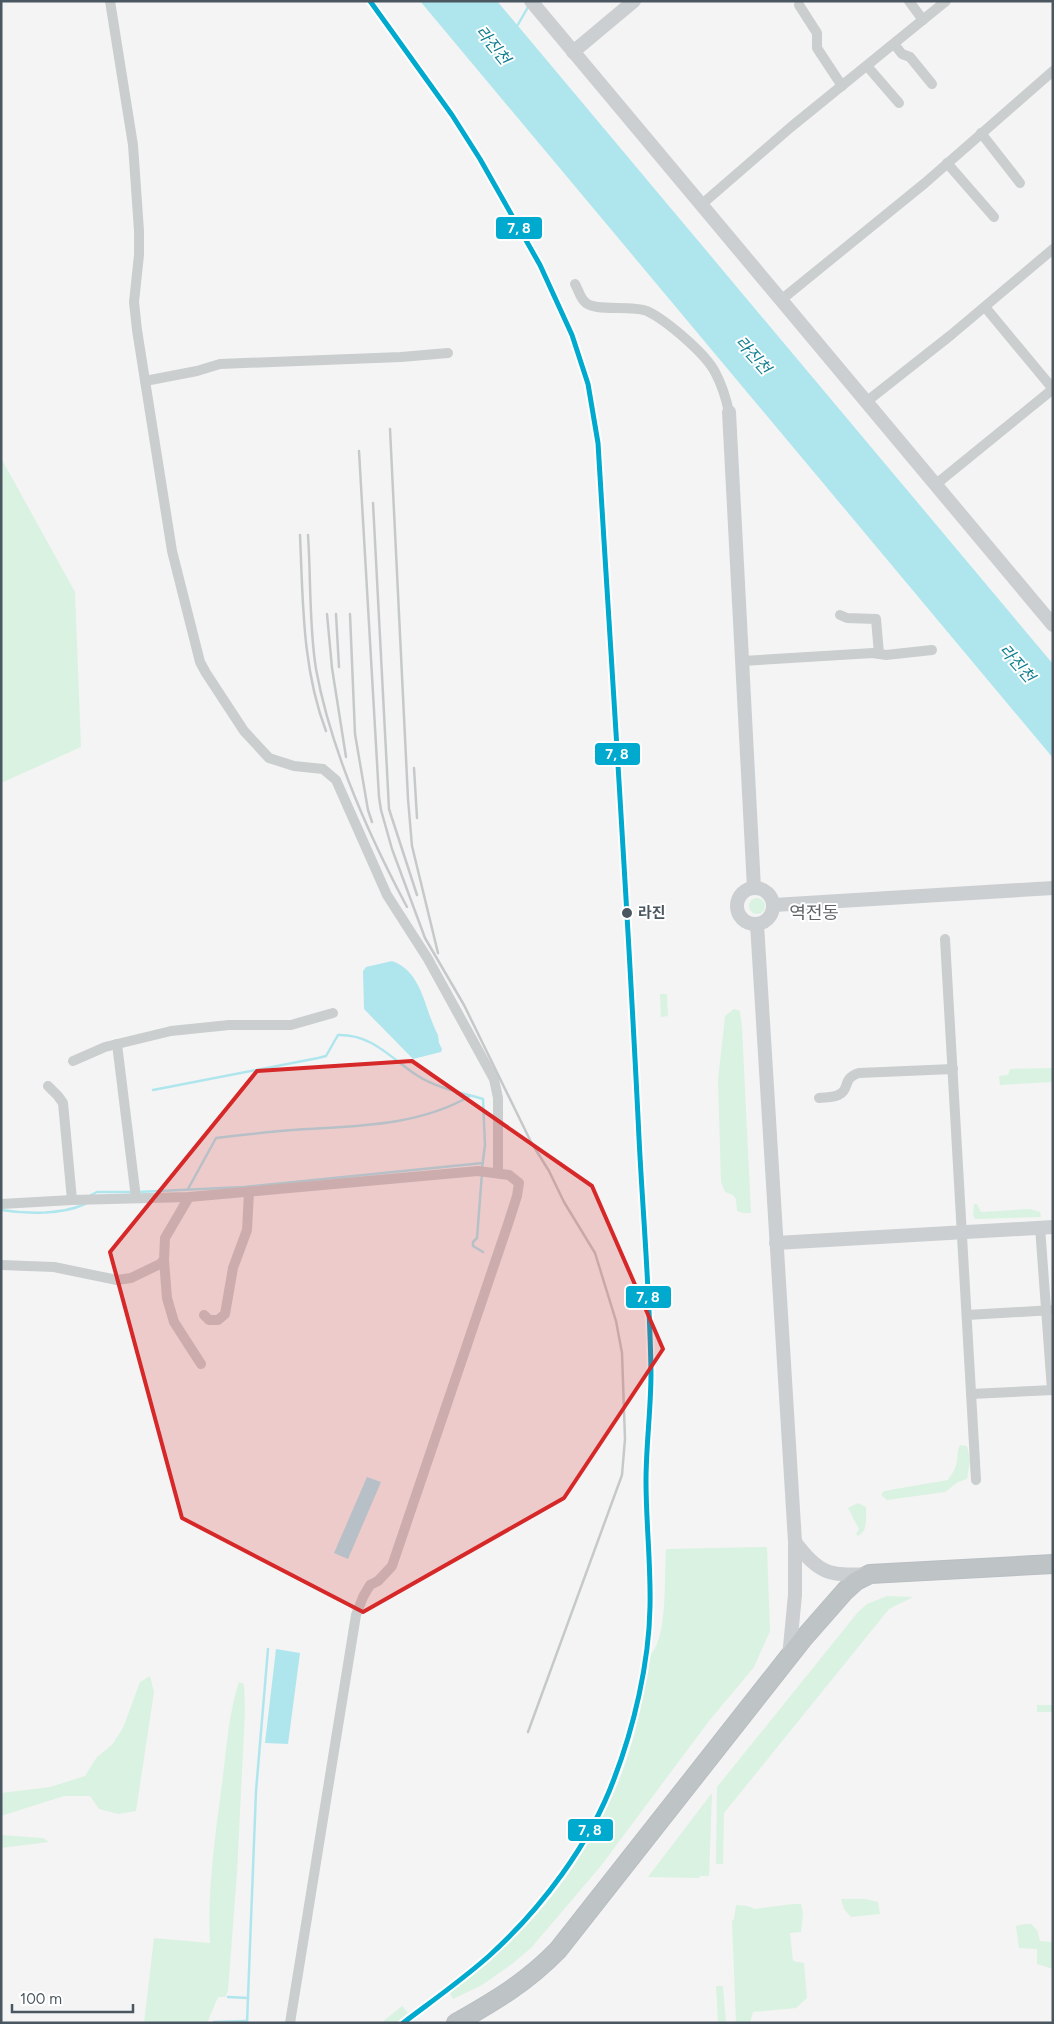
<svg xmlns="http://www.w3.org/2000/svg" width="1054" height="2024" font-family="Figtree,'Noto Sans KR',sans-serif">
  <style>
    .green { fill: #daf2e1 }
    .water { fill: #afe6ee }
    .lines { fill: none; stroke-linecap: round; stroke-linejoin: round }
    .stream { stroke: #afe6ee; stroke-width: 2.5 }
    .highway-casing { stroke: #b9bec2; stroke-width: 20 }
    .street { stroke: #cacecf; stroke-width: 10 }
    .secondary { stroke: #cccfd1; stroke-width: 14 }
    .highway { stroke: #bec3c6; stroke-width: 18 }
    .rail { stroke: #c6c9ca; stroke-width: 2.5 }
    .rail-1-casing { stroke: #fff; stroke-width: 9 }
    .rail-1 { stroke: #00a9ce; stroke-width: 5 }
    .marked { fill: #d62828; fill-opacity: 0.2; stroke: #d62828; stroke-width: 4; stroke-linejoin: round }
    .stop-dot { fill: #4a5760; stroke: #fff; stroke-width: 2 }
    .labels { text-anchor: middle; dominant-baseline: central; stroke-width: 4; stroke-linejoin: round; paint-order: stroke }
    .stop-label { font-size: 15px; font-weight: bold; fill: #4a5760; stroke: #fff; text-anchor: start }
    .water-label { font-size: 16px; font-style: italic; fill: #0f7e8f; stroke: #fff }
    .quarter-label { font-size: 18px; fill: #5f6367; stroke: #fff }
    .line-badge { stroke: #fff; stroke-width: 2 }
    .badge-label { font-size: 14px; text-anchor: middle; font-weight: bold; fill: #fff }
  </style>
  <rect width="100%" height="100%" fill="#f4f4f4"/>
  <!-- green -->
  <g class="green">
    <path d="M1,458l74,134 6,155 -80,36z"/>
    <circle cx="757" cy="906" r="8"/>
    <path d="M660,994h7l1,22 -7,1z"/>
    <path d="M734,1009l6,2 2,16 9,186h-8l-6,-2 -1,-12 -3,-4 -8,-3 -4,-10 -3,-102 7,-64z"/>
    <path d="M1053,1068v14l-53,3 -1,-9 9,-1 2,-6z"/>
    <path d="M974,1204h3l4,8 49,-3 10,3 1,5 -66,2 -2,-4z"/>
    <path d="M960,1445l7,1 3,14 -3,19 -9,3 -13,10 -58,8 -6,-5 3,-4 64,-11c4,-6 8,-12 9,-19 1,-6 0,-10 3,-16z"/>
    <path d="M858,1503l8,4c0,11 2,24 -8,29l-2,-2 3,-5 -11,-21z"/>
    <path d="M767,1547l3,84 -16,36 -45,54 -109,146 -69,81 -19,16 -30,21 -29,14 -4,-7c25,-21 52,-41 75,-64 52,-54 92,-124 111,-196 6,-26 11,-52 16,-78 17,-18 13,-79 15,-105z"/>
    <path d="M887,1596l26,1 -24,12 -165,204 -1,51h-7l1,-77 141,-175 9,-8z"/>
    <path d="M150,1676l4,16 -18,119 -18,3 -19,-5 -9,-13h-26l-63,20v-23l49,-6 35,-11 12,-19 15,-12 11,-17 17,-46z"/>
    <path d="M239,1682l5,2 1,28 -8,161 -9,118 -3,6h-7l-11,26h-63l10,-85 56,5c-3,-56 6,-112 13,-167 4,-32 6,-64 16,-94z"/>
    <rect x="1037" y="1705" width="16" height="7"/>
    <path d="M712,1793l-3,83h-9l-1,2 -51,-1z"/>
    <path d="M1,1835l42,3 6,4 -48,6z"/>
    <path d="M841,1899h24l13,3 2,12 -29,3 -7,-8z"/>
    <path d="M793,1904h8l2,10 -2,18 -11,1 3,28 11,2 3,35 -11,10 -43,4 -3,11h-14l-4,-102 2,-2 2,-14 11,1 8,3z"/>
    <path d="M1025,1924h6l6,6 3,11 13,1v27l-16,-5v-15l-18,-1 -3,-22z"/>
    <path d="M716,1986h7l3,37h-8z"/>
    <path d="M402,2006l6,7 -12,10h-15z"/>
  </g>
  <!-- water -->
  <g class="water">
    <path d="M420,1h77l556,663v94z"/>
    <path d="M392,961c31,11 32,48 46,74l1,8 3,6 -1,3 -28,7 -49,-50 -1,-38 3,-4z"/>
    <path d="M367,1477l14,5 -33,77 -14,-6z"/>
    <path d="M276,1649l24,4 -12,91 -23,-1z"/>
  </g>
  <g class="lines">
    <!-- stream -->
    <g class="stream">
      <path d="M516,28l12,-21"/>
      <path d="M153,1090l165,-32 8,-2 12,-21c35,-1 53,24 80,41 19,12 44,17 65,23l2,46 -3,23"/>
      <path d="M482,1173l-5,65 -4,4v4l10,6"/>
      <path d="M188,1189l28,-51c25,-3 51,-6 76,-8 60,-4 125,-3 178,-34"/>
      <path d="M138,1192l106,-5 239,-24"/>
      <path d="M91,1195l6,-3h35"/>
      <path d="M1,1210c26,4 60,5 84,-6"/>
      <path d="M228,1997l20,1"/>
      <path d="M214,2022l33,-1"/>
      <path d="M247,2023l9,-232 12,-142"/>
    </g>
    <!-- highway casing -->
    <g class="highway-casing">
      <path id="highway" d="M456,2023c39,-22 71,-41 102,-73l244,-310 43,-49 11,-10 14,-7 183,-10"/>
    </g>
    <!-- street -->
    <g class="street">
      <path d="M110,1l23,144 6,86v24l-5,47 3,28 35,221 28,111 6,11 38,58 25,27 25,8 29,3 13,11 51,115 41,64 66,120 4,19v74"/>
      <path d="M909,1l14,19"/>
      <path d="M799,5l18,28v15l25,38"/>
      <path d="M894,44l8,10 8,3 22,27"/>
      <path d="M867,66l32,37"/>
      <path d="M981,133l39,50"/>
      <path d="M947,163l47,54"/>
      <path d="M701,205l90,-78 155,-126"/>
      <path d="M575,284c3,5 5,13 9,17 9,12 46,3 63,10 19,9 58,42 68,61 7,13 11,26 14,40"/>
      <path d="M781,300l144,-117 128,-112"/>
      <path d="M145,381l52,-10 23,-7 181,-7 47,-4"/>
      <path d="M866,402l85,-67 102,-86"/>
      <path d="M935,485l118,-96 -68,-82"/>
      <path d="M840,615l7,3 29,1 3,35"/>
      <path d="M742,661l131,-8 13,2 46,-5"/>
      <path d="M945,939l31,541"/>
      <path d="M117,1044l19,154"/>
      <path d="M73,1061l32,-14 66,-16 58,-6h62l42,-12"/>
      <path d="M48,1086l10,10 5,7 9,97"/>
      <path d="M819,1098c6,-1 16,0 21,-4 10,-5 2,-16 19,-21l94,-4"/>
      <path d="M1,1204l71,-4 117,-3 289,-26 31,4 10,8 -2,13 -9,28 -116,342 -14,15 -8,4 -7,12 -7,18 -66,408"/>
      <path d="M1040,1227l12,163"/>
      <path d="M164,1260l3,38 7,24 27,42"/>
      <path d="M1,1265l53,2 63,13 14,-2 29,-14 4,-4 1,-22 24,-41"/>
      <path d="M204,1315l5,5h9l7,-6 8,-46 14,-38 2,-38"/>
      <path d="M967,1315l86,-5"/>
      <path d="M971,1394l82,-4"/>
    </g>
    <!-- secondary -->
    <g class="secondary">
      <path d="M531,1l522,624"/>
      <path d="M573,52l61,-51"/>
      <path d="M729,412l25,476"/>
      <circle cx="755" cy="906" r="18"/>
      <path d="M774,905l279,-17"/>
      <path d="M757,924l38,618v53l-6,62"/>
      <path d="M776,1243l277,-16"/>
      <path d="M795,1542c24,32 34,34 73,32"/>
    </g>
    <!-- highway -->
    <use href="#highway" class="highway"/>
    <!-- rail -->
    <g class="rail">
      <path d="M390,429l18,370 4,47 26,107"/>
      <path d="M359,451l20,346 2,13 11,39 33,89 39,67 67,137 18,29 15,31 31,51 21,68 6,32 3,86 -3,36 -94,257"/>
      <path d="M373,503l16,306 28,86"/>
      <path d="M300,535c3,66 2,133 26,196"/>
      <path d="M308,535c3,44 1,91 8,134 15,82 52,165 91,238"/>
      <path d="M327,614l5,54 14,89"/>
      <path d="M336,614l3,53"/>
      <path d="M350,614l5,120 13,76 4,12"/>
      <path d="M414,768l3,50"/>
    </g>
    <!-- rail-1 casing -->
    <g class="rail-1-casing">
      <path id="rail-1" d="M370,1l82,114 28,44 60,106 32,70 16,49 10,59c14,232 30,463 41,695 4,78 11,156 12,235 0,36 -5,72 -5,108 0,42 5,84 4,126 -1,56 -16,120 -36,172 -24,65 -73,130 -125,177 -27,24 -57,45 -86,67"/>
    </g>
    <!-- rail-1 -->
    <use href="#rail-1" class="rail-1"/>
  </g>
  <!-- marked area -->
  <path class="marked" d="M412,1061l180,125 71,163 -99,149 -201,114 -181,-94 -72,-266 147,-181z"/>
  <!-- markers -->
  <circle class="stop-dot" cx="627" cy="913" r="6"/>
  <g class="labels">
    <!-- stop labels -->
    <g class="stop-label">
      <text x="638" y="913">라진</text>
    </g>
    <!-- water labels -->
    <g class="water-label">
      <text transform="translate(493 45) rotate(51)">라진천</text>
      <text transform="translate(753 355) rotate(48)">라진천</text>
      <text transform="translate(1017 663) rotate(49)">라진천</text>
    </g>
    <!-- quarter labels -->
    <g class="quarter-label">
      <text x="814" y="913">역전동</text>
    </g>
  </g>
  <g class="line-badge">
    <rect x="495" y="216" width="48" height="24" rx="5" fill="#00a9ce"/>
    <rect x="594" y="742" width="47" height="24" rx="5" fill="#00a9ce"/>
    <rect x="625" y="1285" width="47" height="24" rx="5" fill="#00a9ce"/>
    <rect x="567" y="1818" width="47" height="24" rx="5" fill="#00a9ce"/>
  </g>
  <g class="badge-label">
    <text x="519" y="233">7, 8</text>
    <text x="617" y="759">7, 8</text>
    <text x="648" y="1302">7, 8</text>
    <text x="590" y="1835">7, 8</text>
  </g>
  <!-- border -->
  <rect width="1054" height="2024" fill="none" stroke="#4a5760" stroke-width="5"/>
  <!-- scale -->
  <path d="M12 2004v8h121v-8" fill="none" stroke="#4a5760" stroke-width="2.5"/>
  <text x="20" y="2004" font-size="15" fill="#4a5760" stroke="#ffffff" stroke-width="4" paint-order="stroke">100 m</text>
</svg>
